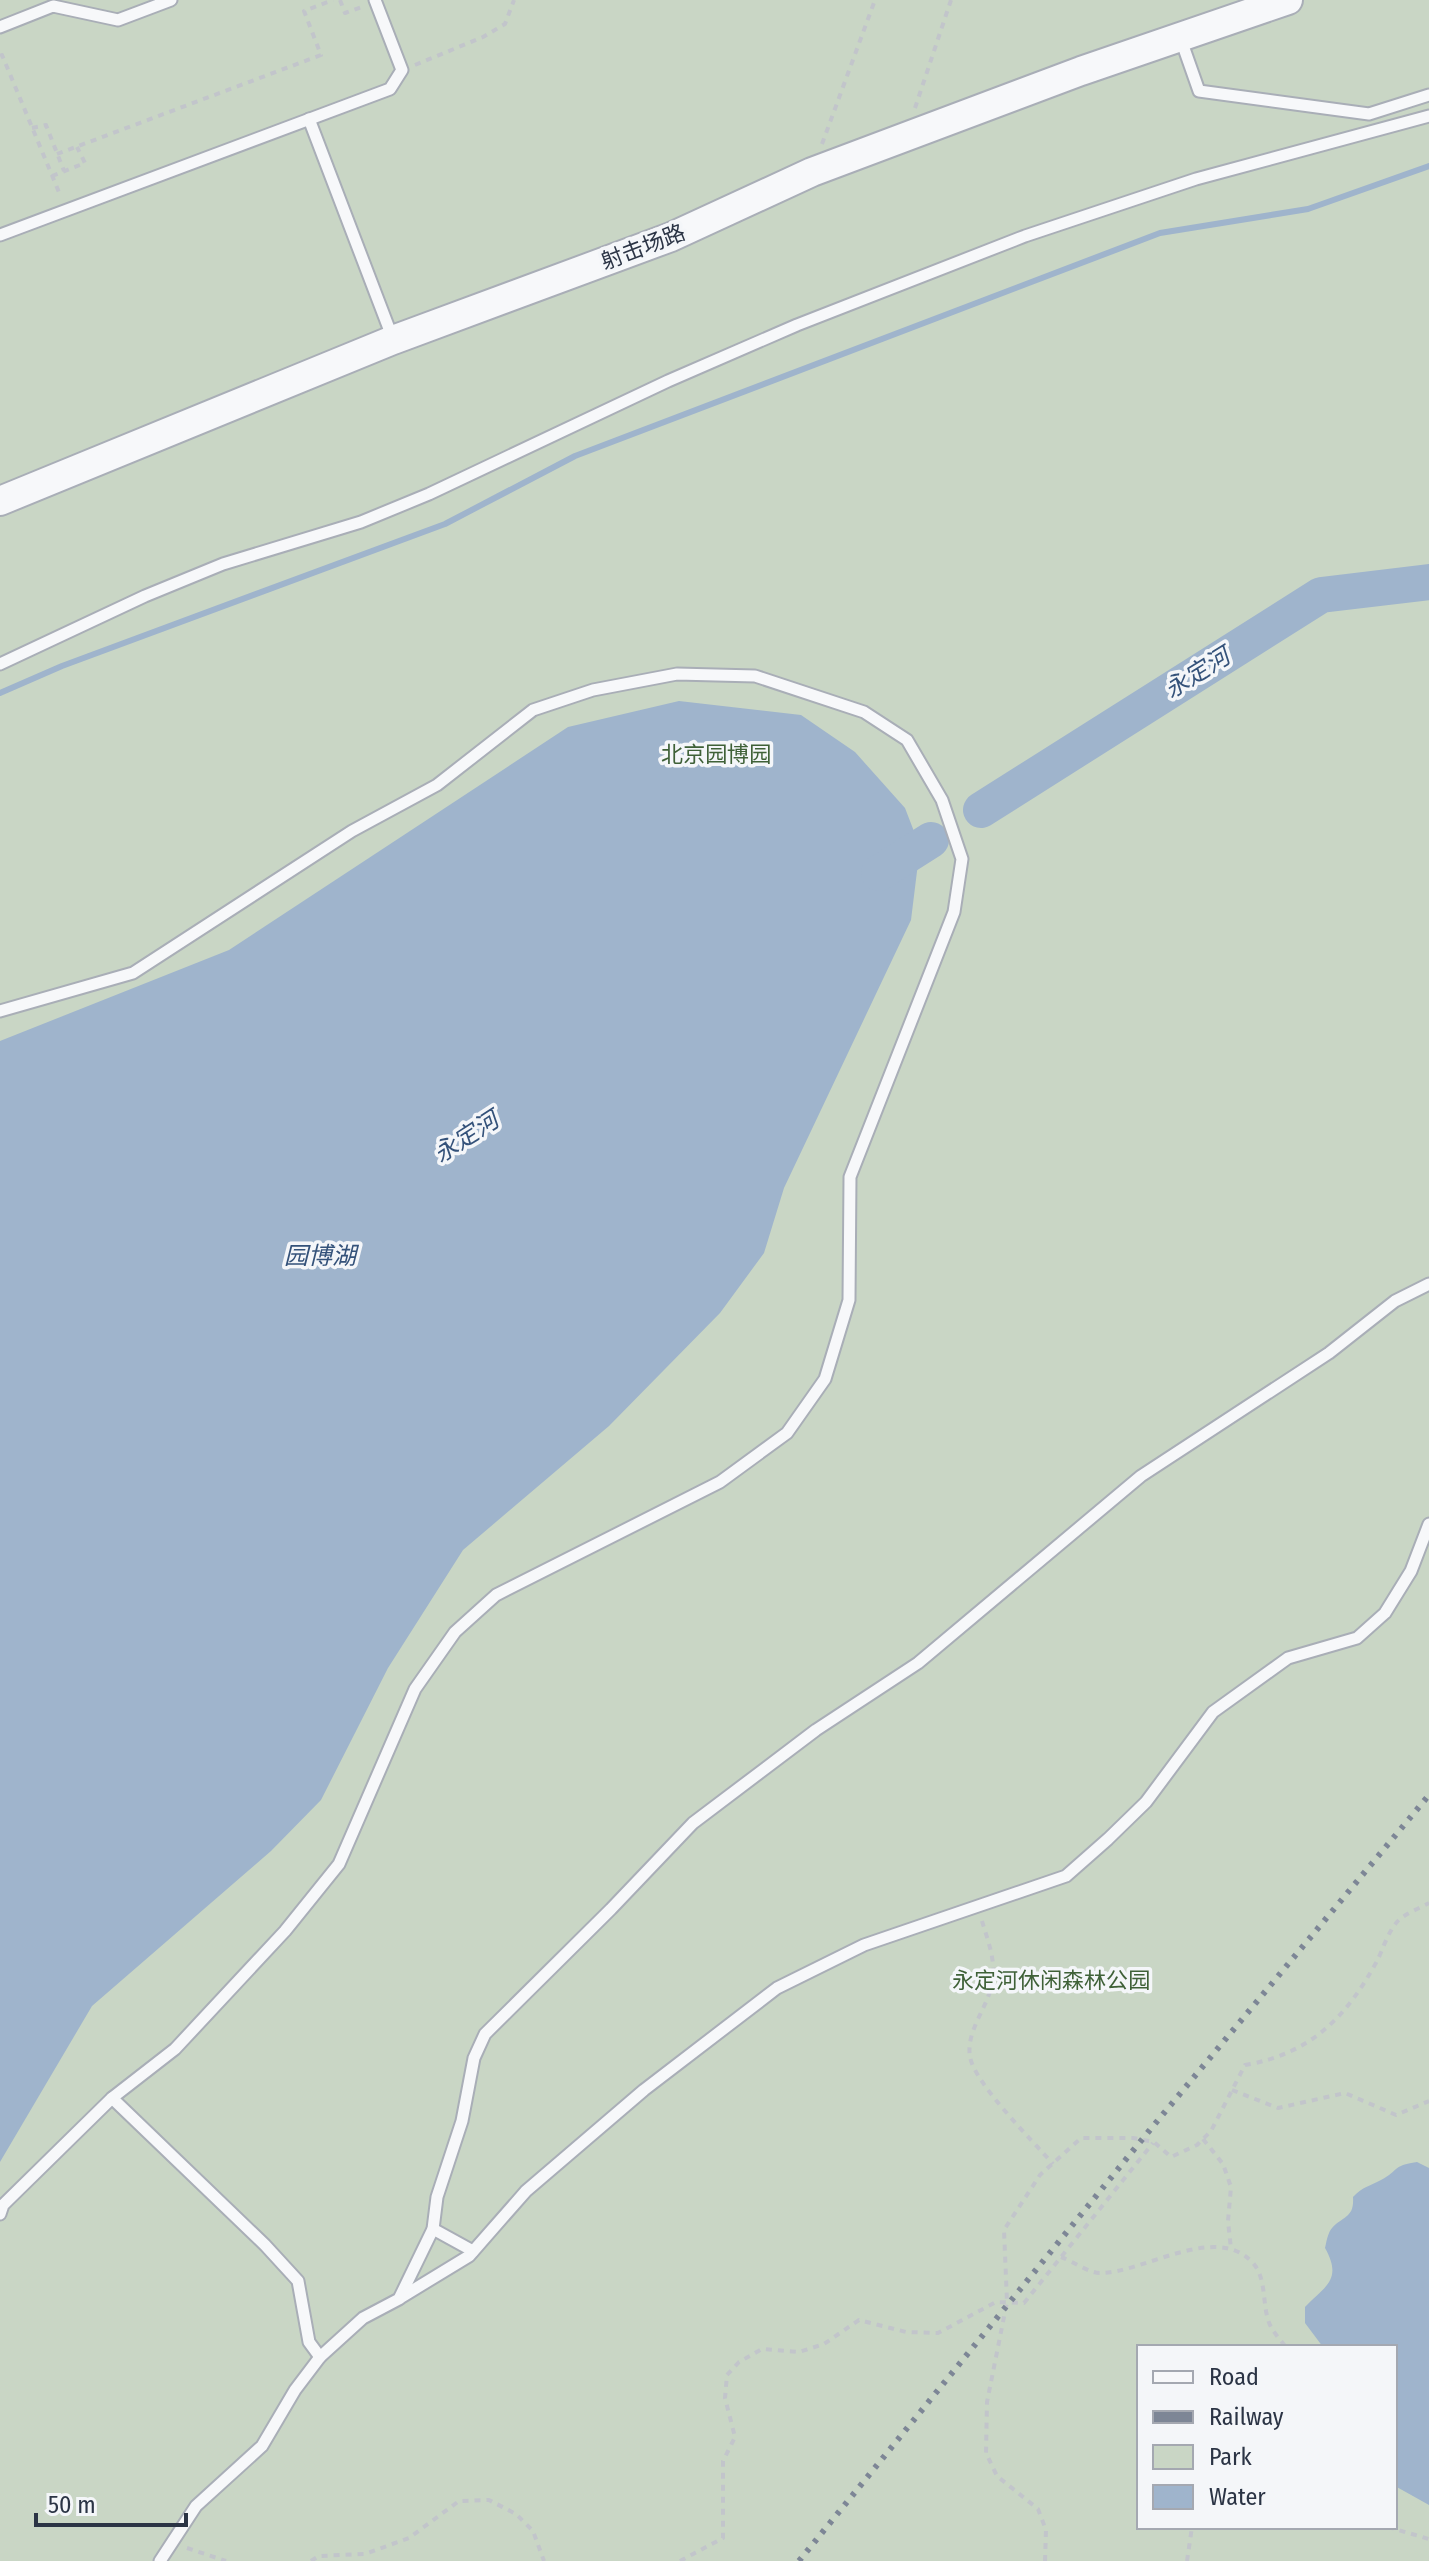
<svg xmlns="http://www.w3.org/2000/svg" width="1429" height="2561" font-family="'Fira Sans Condensed','Noto Sans SC',sans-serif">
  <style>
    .green { fill: #c9d6c5; fill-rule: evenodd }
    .water { fill: #9fb4cc }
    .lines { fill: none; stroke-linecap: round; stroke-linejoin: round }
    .stream { stroke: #9fb4cc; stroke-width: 6 }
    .river { stroke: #9fb4cc; stroke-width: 36 }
    .service-casing { stroke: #a9aeb7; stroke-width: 15 }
    .tertiary-casing { stroke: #a9aeb7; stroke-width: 32 }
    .path { stroke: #c2c5cb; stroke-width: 4; stroke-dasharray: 6 6; stroke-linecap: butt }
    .service { stroke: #f7f8fa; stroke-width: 11 }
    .tertiary { stroke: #f7f8fa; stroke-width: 28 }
    .rail { stroke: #7d8696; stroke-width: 6; stroke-dasharray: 4 8; stroke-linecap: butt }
    .labels { text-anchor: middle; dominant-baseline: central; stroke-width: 7; stroke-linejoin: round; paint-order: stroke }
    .street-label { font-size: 22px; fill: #2b3445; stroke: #f4f6f9 }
    .park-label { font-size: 22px; fill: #3f6138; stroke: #f4f6f9 }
    .water-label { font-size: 24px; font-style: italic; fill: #34527a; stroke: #f4f6f9 }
  </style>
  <rect width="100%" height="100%" fill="#e4e7ec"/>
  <!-- green -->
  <path class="green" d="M0,0h1429v2561h-1429zM1139,2347h256v180h-256z"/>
  <!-- water -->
  <g class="water">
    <path d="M679,701l122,14 54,37 50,56 15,39 -9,73 -127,268 -20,65 -44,60 -111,113 -146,124 -75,118 -67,132 -50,51 -179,155 -92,156v-1121l229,-91 339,-223z"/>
    <path d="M1417,2162l12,6v337l-34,-19v-139h-72l-18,-24v-16c20,-21 38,-27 20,-59 2,-9 3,-18 11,-24 12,-9 18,-10 17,-27 9,-10 17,-11 28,-17 19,-10 10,-14 36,-18z"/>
  </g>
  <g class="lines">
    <!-- stream -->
    <path class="stream" d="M0,693l62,-27 383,-142 130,-68 585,-223 148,-24 121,-43"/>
    <!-- river -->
    <g class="river">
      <path d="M981,810l340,-215 108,-13"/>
      <path d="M879,873l52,-33"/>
    </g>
    <!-- service casing -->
    <g class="service-casing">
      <g id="service">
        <path d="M0,27l53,-21 65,14 53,-20"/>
        <path d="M1180,37l19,54 170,23 60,-19"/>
        <path d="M309,119l84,220"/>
        <path d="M0,235l390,-146 12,-19 -27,-70"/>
        <path d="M0,664l145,-68 78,-32 138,-42 68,-28 239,-113 129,-56 228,-89 171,-57 233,-63"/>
        <path d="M0,1011l133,-38 219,-142 85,-46 96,-75 60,-20 84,-16 78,2 109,36 43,28 35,60 20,59 -8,53 -104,265 -1,123 -24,79 -38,54 -67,49 -224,113 -41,37 -40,57 -76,175 -54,67 -110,118 -63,49 -109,107 -3,9"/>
        <path d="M112,2098l153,147 33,36 11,61 11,15"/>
        <path d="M433,2229l40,22"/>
        <path d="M400,2298l69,-42 57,-65 118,-101 133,-102 87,-43 202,-69 42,-37 38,-37 67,-90 75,-54 69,-20 28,-25 26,-42 18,-47"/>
        <path d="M160,2561l36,-55 66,-60 33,-56 25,-33 43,-39 36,-19 34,-70 4,-32 25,-76 12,-63 11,-24 126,-125 82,-86 123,-93 102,-67 223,-187 188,-123 66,-52 34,-17"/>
      </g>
    </g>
    <!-- tertiary casing -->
    <g class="tertiary-casing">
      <path id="tertiary" d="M0,501l393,-161 278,-103 141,-65 269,-101 207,-71"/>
    </g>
    <!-- path -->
    <g class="path">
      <path d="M340,0l5,13 17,-6"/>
      <path d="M0,56l2,-1 59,142"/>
      <path d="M415,65l68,-28 22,-13 9,-24"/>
      <path d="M915,108l36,-108"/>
      <path d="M32,128l14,-3 18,46"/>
      <path d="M822,144l53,-144"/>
      <path d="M57,154l264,-99 -17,-44 29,-11"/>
      <path d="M52,176l33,-13 -8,-16"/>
      <path d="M982,1921c6,20 16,45 9,67 -6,23 -25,44 -21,69 5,27 63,84 83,107"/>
      <path d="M1232,2090l46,18 67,-15 51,22 33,-14"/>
      <path d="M1203,2139l20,25 8,23 -3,34 3,28"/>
      <path d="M1061,2257c11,4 28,16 39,16 44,0 116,-51 153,-10 15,17 8,45 18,64 4,7 10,14 15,20"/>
      <path d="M1388,2527l41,12"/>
      <path d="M187,2548l39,13"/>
      <path d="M311,2561l8,-5 46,-2 44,-16 50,-37 30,-1 27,14 17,17 11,30"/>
      <path d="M680,2561l43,-23v-77l12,-24 -10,-39 2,-23 12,-13 23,-13 37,3 25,-8 35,-24 47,12 32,1 58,-31 28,1 129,-160"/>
      <path d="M1045,2561l1,-31 -8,-21 -41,-33 -11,-23 1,-51 20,-100 -3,-72 36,-55 41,-37h52l21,4 17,15 26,-12 14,-14 34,-66c65,-11 101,-47 132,-104 6,-12 11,-29 20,-39 7,-8 23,-14 32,-19"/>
      <path d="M1187,2561l5,-34"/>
    </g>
    <!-- service -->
    <use href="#service" class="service"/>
    <!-- tertiary -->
    <use href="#tertiary" class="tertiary"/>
    <!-- rail -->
    <path class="rail" d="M799,2561l350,-430 280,-336"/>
  </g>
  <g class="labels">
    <!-- street labels -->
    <g class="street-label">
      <text transform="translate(643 247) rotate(-21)">射击场路</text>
    </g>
    <!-- park labels -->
    <g class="park-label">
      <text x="716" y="754">北京园博园</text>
      <text x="1051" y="1980">永定河休闲森林公园</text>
    </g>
    <!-- water labels -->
    <g class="water-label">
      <text transform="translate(1197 673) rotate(-32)">永定河</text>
      <text transform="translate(466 1137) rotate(-33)">永定河</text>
      <text x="320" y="1256">园博湖</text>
    </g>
  </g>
  <!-- legend -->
  <rect x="1137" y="2345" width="260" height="184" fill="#f4f6f9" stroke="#a4a8b1" stroke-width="2"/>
  <rect x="1153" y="2371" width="40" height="12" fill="#f7f8fa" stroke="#a4a8b1" stroke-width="2"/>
  <text x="1209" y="2385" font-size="24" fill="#2b3445">Road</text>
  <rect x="1153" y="2411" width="40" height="12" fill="#7d8696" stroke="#a4a8b1" stroke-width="2"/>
  <text x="1209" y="2425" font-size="24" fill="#2b3445">Railway</text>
  <rect x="1153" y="2445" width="40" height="24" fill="#c9d6c5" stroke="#a4a8b1" stroke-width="2"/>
  <text x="1209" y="2465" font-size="24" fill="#2b3445">Park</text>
  <rect x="1153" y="2485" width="40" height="24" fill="#9fb4cc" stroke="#a4a8b1" stroke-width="2"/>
  <text x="1209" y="2505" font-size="24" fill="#2b3445">Water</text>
  <!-- scale -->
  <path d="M36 2513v12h150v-12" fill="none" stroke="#2b3445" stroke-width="4"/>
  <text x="48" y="2513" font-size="24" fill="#2b3445" stroke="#f4f6f9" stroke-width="6" paint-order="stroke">50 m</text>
</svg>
